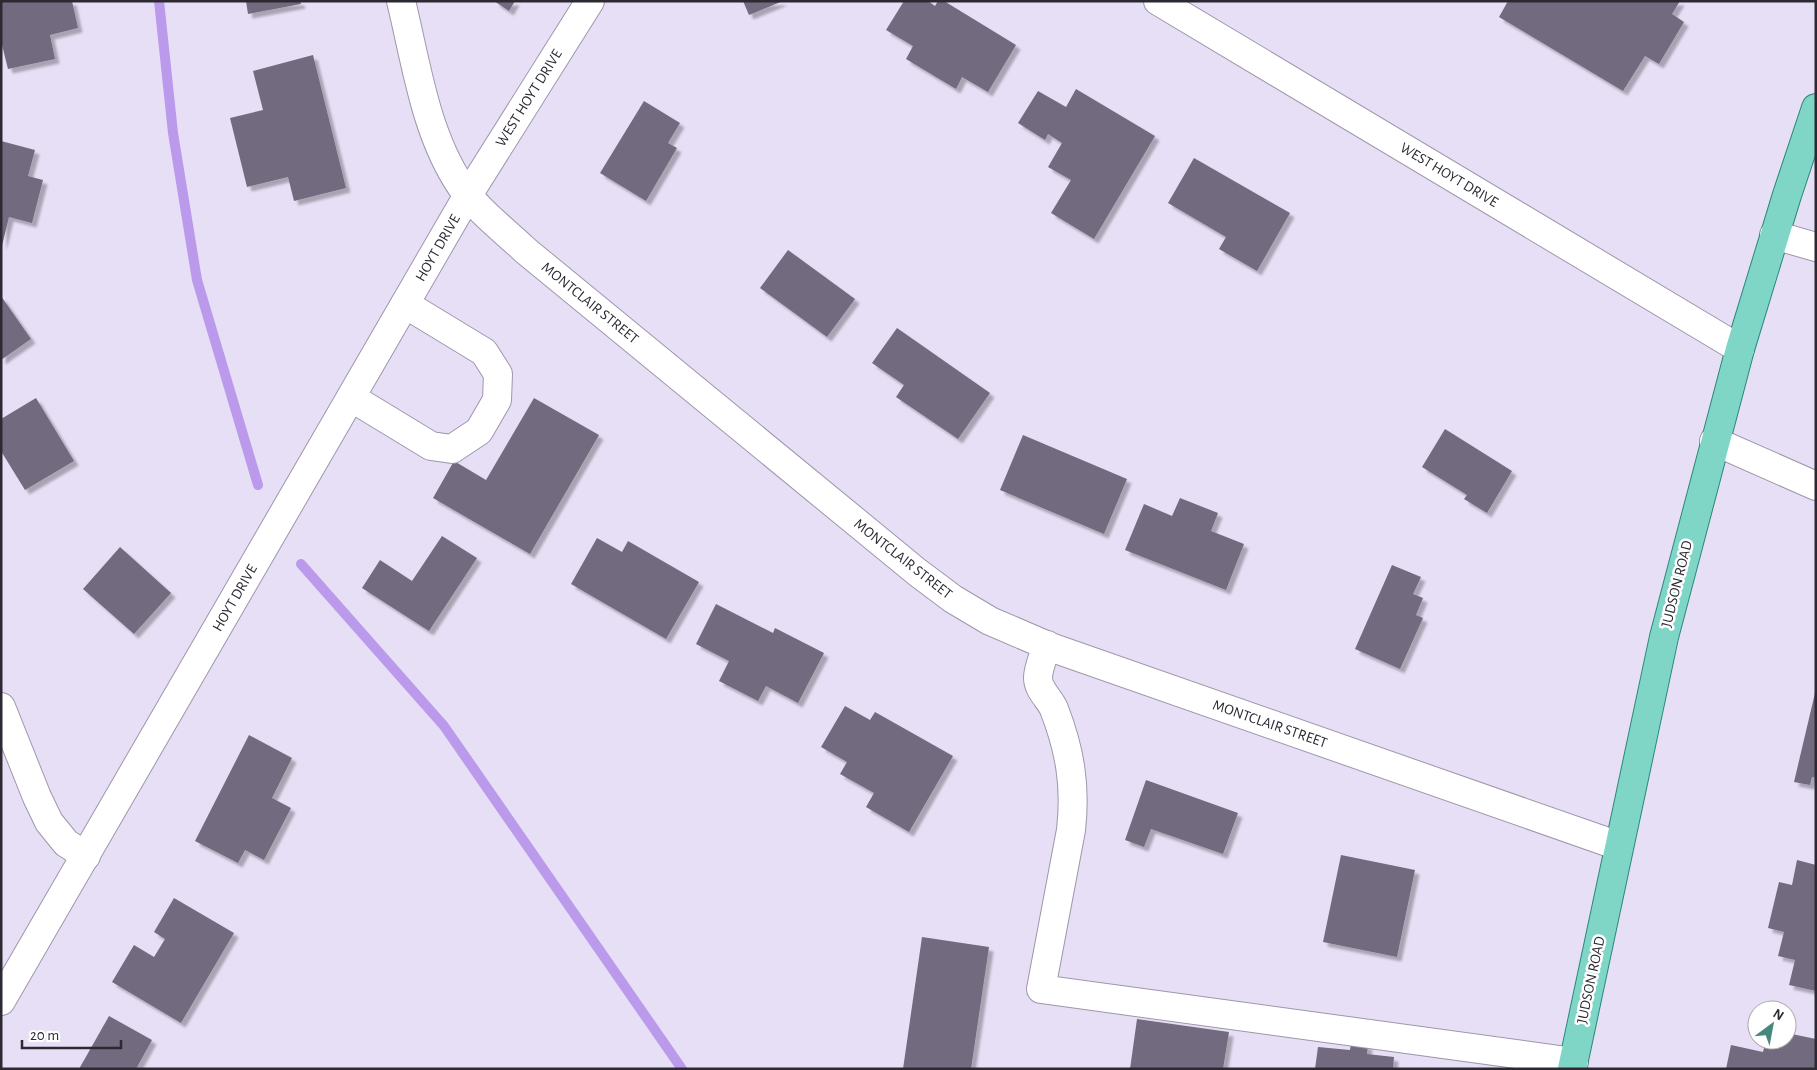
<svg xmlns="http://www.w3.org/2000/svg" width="1817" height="1070" font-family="'Alegreya Sans',sans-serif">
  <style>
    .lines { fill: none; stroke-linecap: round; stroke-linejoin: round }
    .stream { stroke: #bb9aec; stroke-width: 10 }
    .building { fill: #726b7e; filter: url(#shadow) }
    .minor-casing { stroke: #9e96ab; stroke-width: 30 }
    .major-casing { stroke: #2a887a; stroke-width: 30 }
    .minor { stroke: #fff; stroke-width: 28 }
    .major { stroke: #7fd6c7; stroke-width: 28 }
    .labels { text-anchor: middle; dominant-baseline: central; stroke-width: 5; stroke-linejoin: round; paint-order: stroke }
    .street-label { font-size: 15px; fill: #2c2932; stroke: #fff }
  </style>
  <defs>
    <filter id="shadow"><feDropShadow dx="4.5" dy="4.5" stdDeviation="1" flood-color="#0004"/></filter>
  </defs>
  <rect width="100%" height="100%" fill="#e7dff5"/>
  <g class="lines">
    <!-- stream -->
    <g class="stream">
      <path d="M159,1l14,132 24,147 61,205"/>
      <path d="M301,564l143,162 238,343"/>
    </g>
  </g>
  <!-- building -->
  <g class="building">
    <path d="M1,1h71l6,27 -28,7 5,24 -47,10 -7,-28z"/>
    <path d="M246,1h54l1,3 -53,10z"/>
    <path d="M494,1h21l-6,10z"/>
    <path d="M743,1h40l-34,14z"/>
    <path d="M904,1h24l7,5 3,-5h6l72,44 -28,47 -26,-15 -6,12 -50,-30 7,-13 -27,-16z"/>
    <path d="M1508,1h172l-8,13 12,8 -25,42 -14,-8 -22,35 -124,-74z"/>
    <path d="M313,55l33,133 -52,13 -6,-24 -41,10 -17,-69 33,-8 -10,-39z"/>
    <path d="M1076,89l79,47 -61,103 -43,-26 20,-33 -23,-13 14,-24 -14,-9 -3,6 -27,-17 20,-32 28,16z"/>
    <path d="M644,101l36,22 -12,20 9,5 -31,53 -46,-28z"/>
    <path d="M1,141l34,9 -7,26 15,4 -11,43 -23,-6 -7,29z"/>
    <path d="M1194,158l96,55 -33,58 -38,-22 7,-12 -58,-34z"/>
    <path d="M788,250l67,49 -28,38 -67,-49z"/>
    <path d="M1,296l30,43 -30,21z"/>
    <path d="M897,328l93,65 -32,46 -62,-42 8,-12 -32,-22z"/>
    <path d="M36,398l38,63 -49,29 -24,-39v-32z"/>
    <path d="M534,398l65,37 -69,119 -97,-56 21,-37 32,19z"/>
    <path d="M1445,429l67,42 -25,42 -23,-14 3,-4 -45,-28z"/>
    <path d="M1023,435l104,44 -23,55 -104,-44z"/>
    <path d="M1180,498l38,15 -7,18 33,13 -18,46 -101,-40 19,-46 28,12z"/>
    <path d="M442,536l35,22 -48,73 -67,-43 18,-28 32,21z"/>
    <path d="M597,538l25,14 6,-11 71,41 -33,57 -95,-55z"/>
    <path d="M120,547l51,46 -37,41 -51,-45z"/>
    <path d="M1392,565l29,12 -8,17 10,4 -7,17 7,3 -23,51 -45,-20z"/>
    <path d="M716,604l57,29 2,-5 49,25 -26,50 -32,-17 -8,15 -39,-20 10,-20 -33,-17z"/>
    <path d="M1815,693l1,85 -4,-1 -2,8 -16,-3z"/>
    <path d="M845,706l25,14 5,-8 78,44 -44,76 -43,-25 8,-14 -34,-19 7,-12 -26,-15z"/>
    <path d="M249,735l43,23 -20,40 19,10 -27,52 -19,-10 -7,13 -43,-22z"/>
    <path d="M1146,780l92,33 -15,41 -72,-25 -7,18 -19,-7z"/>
    <path d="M1341,855l74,15 -18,87 -74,-15z"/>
    <path d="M1797,860l19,5v126l-27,-6 6,-25 -17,-4 6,-24 -16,-4 11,-46 13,3z"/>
    <path d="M174,898l60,35 -53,90 -69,-41 22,-37 20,12 11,-18 -11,-7z"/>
    <path d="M922,937l67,10 -18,122h-68z"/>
    <path d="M109,1016l43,24 -16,29h-57z"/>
    <path d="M1137,1019l92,13 -6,37h-93z"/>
    <path d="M1787,1033l29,6v30h-90l5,-24 32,7 3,-12h21z"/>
    <path d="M1351,1043l17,2 -1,9 27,3 -1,12h-78l3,-22 32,3z"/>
  </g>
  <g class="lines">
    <!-- minor casing -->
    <g class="minor-casing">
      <g id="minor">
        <path d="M401,1c15,61 24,132 60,185 17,25 43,44 65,65l391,321 36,27 37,22 63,27 566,198"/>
        <path d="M1158,1l582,348"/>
        <path d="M1774,235l42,12"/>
        <path d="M352,398l79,48 21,3 27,-18 18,-31 1,-26 -14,-22 -79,-48"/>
        <path d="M1714,441l102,45"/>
        <path d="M1047,645c-3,10 -9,23 -9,33 0,12 12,21 16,31 16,41 22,77 17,121l-30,159 533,73"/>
        <path d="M1,707l36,90 12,25 17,21 20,13"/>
        <path d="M1,1001l467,-806 122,-194"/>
      </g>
    </g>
    <!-- major casing -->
    <g class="major-casing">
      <path id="major" d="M1572,1069l92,-432 76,-288 47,-154 29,-87"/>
    </g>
    <!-- minor -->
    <use href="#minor" class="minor"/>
    <!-- major -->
    <use href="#major" class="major"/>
  </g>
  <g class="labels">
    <!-- street labels -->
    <g class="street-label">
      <text transform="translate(529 98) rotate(-58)">WEST HOYT DRIVE</text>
      <text transform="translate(1449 175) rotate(31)">WEST HOYT DRIVE</text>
      <text transform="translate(438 248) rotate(-60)">HOYT DRIVE</text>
      <text transform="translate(590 303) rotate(39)">MONTCLAIR STREET</text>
      <text transform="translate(903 559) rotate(38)">MONTCLAIR STREET</text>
      <text transform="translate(1677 584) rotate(-76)">JUDSON ROAD</text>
      <text transform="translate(235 598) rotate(-60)">HOYT DRIVE</text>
      <text transform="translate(1270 724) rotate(19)">MONTCLAIR STREET</text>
      <text transform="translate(1591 980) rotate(-78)">JUDSON ROAD</text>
    </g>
  </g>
  <!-- border -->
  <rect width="1817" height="1070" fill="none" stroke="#2c2932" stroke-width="5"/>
  <!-- north arrow -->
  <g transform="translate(1772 1025) rotate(32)"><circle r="24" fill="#ffffff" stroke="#aba9ad"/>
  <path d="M0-4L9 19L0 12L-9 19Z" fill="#468879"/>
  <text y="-8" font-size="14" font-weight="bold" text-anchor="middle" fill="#2c2932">N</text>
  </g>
  <!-- scale -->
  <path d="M22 1040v8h99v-8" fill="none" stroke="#2c2932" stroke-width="2.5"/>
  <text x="30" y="1040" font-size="15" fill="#2c2932" stroke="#ffffff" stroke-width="4" paint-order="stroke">20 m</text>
</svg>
